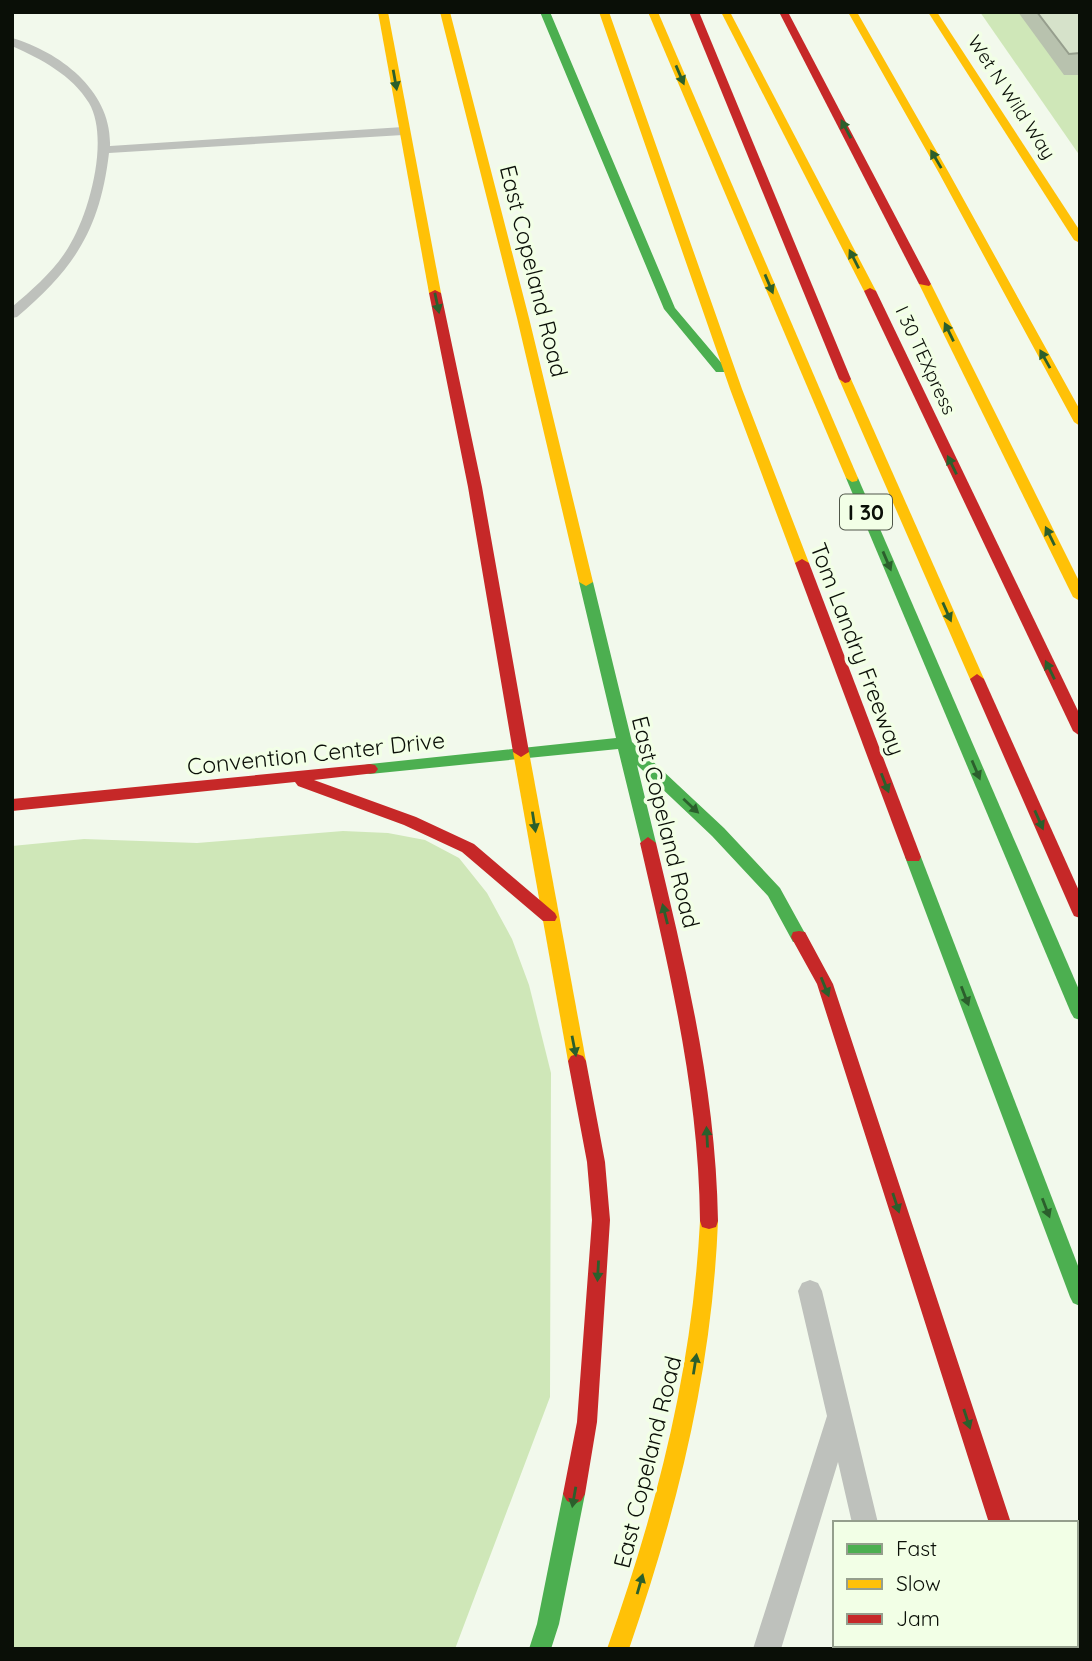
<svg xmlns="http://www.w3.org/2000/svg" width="1092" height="1661" font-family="Quicksand,sans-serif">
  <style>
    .green { fill: #cfe7b8 }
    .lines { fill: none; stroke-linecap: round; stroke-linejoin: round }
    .lane { fill: #bec1bc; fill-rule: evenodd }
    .fast { fill: #4caf50; fill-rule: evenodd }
    .slow { fill: #ffc107; fill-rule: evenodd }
    .jam { fill: #c62828; fill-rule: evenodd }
    .wall { fill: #b8c2ae }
    .building { fill: #d6e2ca; stroke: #969e8d; stroke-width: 2 }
    .oneway { fill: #2b5f2c }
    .labels { text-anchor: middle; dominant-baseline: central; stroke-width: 7; stroke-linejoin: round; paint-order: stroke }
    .far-street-label { font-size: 19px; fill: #0a0f07; stroke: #f2ffe6 }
    .shield { fill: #f2ffe6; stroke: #50574a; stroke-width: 2 }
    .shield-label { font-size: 21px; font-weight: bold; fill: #0a0f07 }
    .street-label { font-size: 23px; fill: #0a0f07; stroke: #f2ffe6 }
  </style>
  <rect width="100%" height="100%" fill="#f2f9ec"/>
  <!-- green -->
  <g class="green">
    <path d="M980,12h100v144z"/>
    <path d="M343,831l45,2 37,7 34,18 28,35 25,46 17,46 22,88 -1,324 -95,252h-443v-803l72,-7 113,4z"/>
  </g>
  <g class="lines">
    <!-- lane -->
    <g class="lane">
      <path d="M12,38c48,14 100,53 98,108l293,-19 6,4 -6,4 -294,18c-9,76 -34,115 -92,164l-5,1v-11c21,-18 42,-36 56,-59 21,-33 42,-109 21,-145 -17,-28 -48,-44 -77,-57z"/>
      <path d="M810,1280l8,3 4,8 56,232h-26l-14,-61 -57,187h-28l74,-233 -29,-125 4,-8z"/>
      <path d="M881,1645h28l1,4h-28z"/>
    </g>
    <!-- fast -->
    <g class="fast">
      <path d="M540,12h10l125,296 49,58v6h-8l-52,-63z"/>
      <path d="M852,474l6,4 222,514v28l-6,-2 -3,-5 -225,-535z"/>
      <path d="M586,578l7,4 39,160 92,86 56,60 27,49 -2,5h-12l-25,-46 -56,-60 -75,-71 19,78 -8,6 -6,-2 -24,-98 -248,25 -5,-1 -3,-4 3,-4 5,-1 246,-26 -37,-156z"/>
      <path d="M913,851l8,6 159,414v35l-7,-3 -3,-6 -165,-440z"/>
      <path d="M574,1484l7,3 4,7 -26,130 -8,25h-22l8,-25 26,-130 4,-7z"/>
    </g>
    <!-- slow -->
    <g class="slow">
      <path d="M378,12h10l53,281 -6,3 -6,-3z"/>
      <path d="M440,12h10l79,306 64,264 -7,4 -7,-4 -62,-264z"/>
      <path d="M599,12h10l133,377 67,174 -2,3 -5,1 -7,-4 -65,-174z"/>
      <path d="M648,12h10l200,466 -1,3 -5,1 -6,-4z"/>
      <path d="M721,12h9l146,279 -2,2 -10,-2z"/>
      <path d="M848,12h9l92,161 131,237v16l-6,-4 -135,-249z"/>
      <path d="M928,12h9l143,219v12l-6,-3z"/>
      <path d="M925,281l6,3 149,299v18l-7,-4 -154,-313z"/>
      <path d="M845,375l6,4 133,300 -2,3h-10l-2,-3 -131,-300z"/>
      <path d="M521,747l8,5 57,309 -3,5 -6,2 -6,-2 -3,-5 -55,-309z"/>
      <path d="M709,1213l7,2 2,6c-6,150 -40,286 -89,428h-22c50,-142 85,-277 93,-428l2,-6z"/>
      <path d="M1029,1645h23l1,4h-23z"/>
    </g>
    <!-- jam -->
    <g class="jam">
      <path d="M689,12h10l152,367 -2,3 -4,1 -6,-4z"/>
      <path d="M779,12h9l143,272 -2,2 -10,-2z"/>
      <path d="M870,288l6,3 204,424v21l-7,-5 -209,-440z"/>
      <path d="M435,290l6,3 41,194 47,265 -8,5 -8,-5 -45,-265 -39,-194z"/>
      <path d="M802,559l7,4 112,294 -2,4h-12l-2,-4 -110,-294z"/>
      <path d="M977,674l7,5 96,214v25l-6,-2 -2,-4 -102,-233z"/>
      <path d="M370,764l5,1 3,4 -3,4 -61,7 102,37 58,27 81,69 2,4 -2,4h-12l-81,-69 -58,-27 -106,-39 -3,-4 -283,29v-12z"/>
      <path d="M648,837l8,6c30,125 60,248 62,378l-2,6 -7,2 -7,-2 -2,-6c-1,-130 -31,-252 -60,-378z"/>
      <path d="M799,931l6,1 28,52 178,539h-22l-172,-539 -26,-47 2,-5z"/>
      <path d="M577,1054l6,2 3,5 19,101 5,58 -13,202 -12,72 -4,7 -7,3 -7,-3 -4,-7 14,-72 15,-202 -5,-58 -19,-101 3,-5z"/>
    </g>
  </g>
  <!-- wall -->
  <path class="wall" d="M1018,12h62v63h-16z"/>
  <!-- building -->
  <path class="building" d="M1037,12h43v41l-11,1z"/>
  <!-- one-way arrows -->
  <defs><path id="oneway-solid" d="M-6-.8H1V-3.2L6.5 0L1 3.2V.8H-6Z" transform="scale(1.75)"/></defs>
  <g class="oneway">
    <use href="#oneway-solid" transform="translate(680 75) rotate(67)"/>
    <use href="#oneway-solid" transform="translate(395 80) rotate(80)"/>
    <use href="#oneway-solid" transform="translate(846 129) rotate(-118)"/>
    <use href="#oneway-solid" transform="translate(936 159) rotate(-120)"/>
    <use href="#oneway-solid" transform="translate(854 259) rotate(-117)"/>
    <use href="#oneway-solid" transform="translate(769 284) rotate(67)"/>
    <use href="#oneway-solid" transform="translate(437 303) rotate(78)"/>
    <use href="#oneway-solid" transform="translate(949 332) rotate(-116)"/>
    <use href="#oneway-solid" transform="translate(1045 359) rotate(-119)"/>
    <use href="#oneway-solid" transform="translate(952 465) rotate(-116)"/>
    <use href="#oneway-solid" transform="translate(1050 536) rotate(-116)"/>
    <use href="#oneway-solid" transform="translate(887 561) rotate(67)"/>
    <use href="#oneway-solid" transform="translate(947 612) rotate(66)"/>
    <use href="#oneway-solid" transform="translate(1050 670) rotate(-116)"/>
    <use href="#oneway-solid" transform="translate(976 770) rotate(67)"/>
    <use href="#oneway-solid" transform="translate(885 783) rotate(69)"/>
    <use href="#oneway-solid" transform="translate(691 806) rotate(43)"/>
    <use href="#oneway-solid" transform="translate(1039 820) rotate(66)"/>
    <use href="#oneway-solid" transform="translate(534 822) rotate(81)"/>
    <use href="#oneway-solid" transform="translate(665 914) rotate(-104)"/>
    <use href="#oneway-solid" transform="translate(825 987) rotate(68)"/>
    <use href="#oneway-solid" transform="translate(965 996) rotate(69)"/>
    <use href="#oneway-solid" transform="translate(574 1046) rotate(79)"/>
    <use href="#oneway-solid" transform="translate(707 1137) rotate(-93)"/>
    <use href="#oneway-solid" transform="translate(896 1203) rotate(72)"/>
    <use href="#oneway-solid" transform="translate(1046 1208) rotate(69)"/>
    <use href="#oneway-solid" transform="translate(598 1271) rotate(93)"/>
    <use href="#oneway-solid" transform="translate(695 1364) rotate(-81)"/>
    <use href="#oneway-solid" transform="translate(967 1419) rotate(72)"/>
    <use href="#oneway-solid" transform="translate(574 1497) rotate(100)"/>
    <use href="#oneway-solid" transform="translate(640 1584) rotate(-74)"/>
  </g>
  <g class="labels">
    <!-- far-street labels -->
    <g class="far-street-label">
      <text transform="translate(1012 97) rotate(57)">Wet N Wild Way</text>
      <text transform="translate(926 360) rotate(65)">I 30 TEXpress</text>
    </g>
    <!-- shield labels -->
    <rect class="shield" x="840" y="494.5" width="52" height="35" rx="5"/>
    <g class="shield-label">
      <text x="866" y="512">I 30</text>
    </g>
    <!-- street labels -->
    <g class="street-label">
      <text transform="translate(534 271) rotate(76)">East Copeland Road</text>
      <text transform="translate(858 649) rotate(69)">Tom Landry Freeway</text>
      <text transform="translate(316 753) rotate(-6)">Convention Center Drive</text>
      <text transform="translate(666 822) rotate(76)">East Copeland Road</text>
      <text transform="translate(647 1462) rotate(-76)">East Copeland Road</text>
    </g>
  </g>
  <!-- border -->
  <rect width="1092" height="1661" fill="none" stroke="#0a0f07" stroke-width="28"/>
  <!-- legend -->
  <rect x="833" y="1521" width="245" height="126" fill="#f2ffe6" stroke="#959f8d" stroke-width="2"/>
  <rect x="847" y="1544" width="35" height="10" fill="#4caf50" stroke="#959f8d" stroke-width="2"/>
  <text x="896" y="1556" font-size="21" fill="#0a0f07">Fast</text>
  <rect x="847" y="1579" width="35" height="10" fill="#ffc107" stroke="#959f8d" stroke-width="2"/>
  <text x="896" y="1591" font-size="21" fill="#0a0f07">Slow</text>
  <rect x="847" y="1614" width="35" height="10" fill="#c62828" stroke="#959f8d" stroke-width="2"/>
  <text x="896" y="1626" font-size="21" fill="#0a0f07">Jam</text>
</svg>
